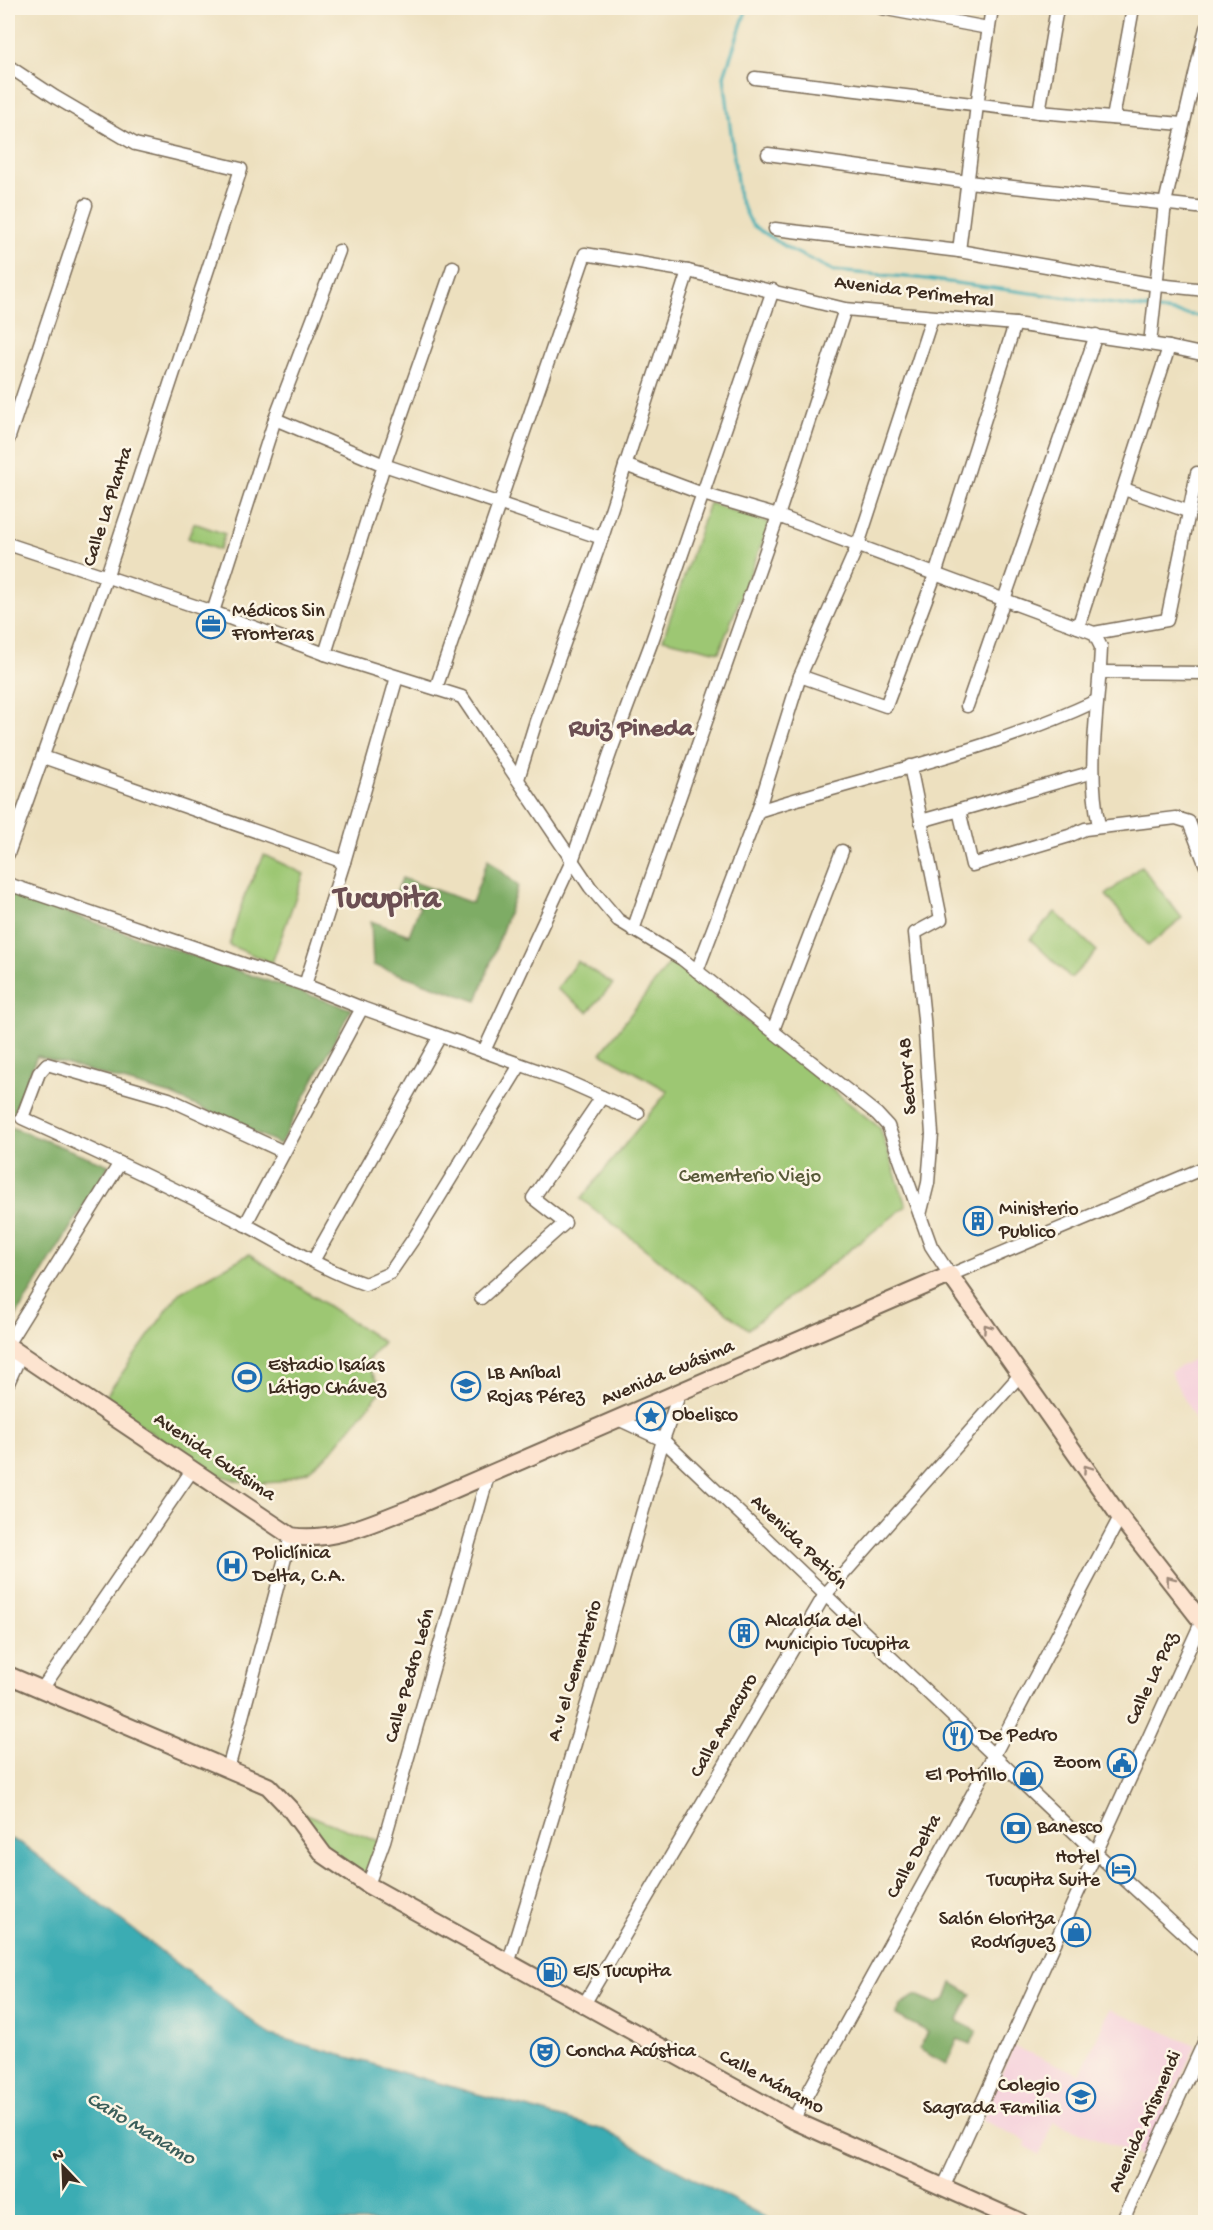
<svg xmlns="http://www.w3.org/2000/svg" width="1213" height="2230" font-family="'Gochi Hand',sans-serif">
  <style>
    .built { fill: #f5cfdb }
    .green { fill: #9dc773; stroke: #6c7848; stroke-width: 1.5 }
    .forest { fill: #7eac65; stroke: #5c6b42; stroke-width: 1.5 }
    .water { fill: #3aacb3; stroke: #3a6b68; stroke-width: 1.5 }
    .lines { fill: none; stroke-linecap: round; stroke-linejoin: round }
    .stream { stroke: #3aacb3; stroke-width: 3 }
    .minor-casing { stroke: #796a56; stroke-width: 15 }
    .secondary-casing { stroke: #796a56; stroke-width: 20 }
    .minor { stroke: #fff; stroke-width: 12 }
    .secondary { stroke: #fde4d0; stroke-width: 16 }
    .oneway { stroke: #9c8777 }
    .labels { text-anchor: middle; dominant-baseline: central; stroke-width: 5; stroke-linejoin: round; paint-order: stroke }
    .street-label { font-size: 20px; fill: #3b2a1e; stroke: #fcf5e5 }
    .poi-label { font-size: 20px; fill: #3b2a1e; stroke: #fcf5e5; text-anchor: start }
    .park-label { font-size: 20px; fill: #585938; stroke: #fcf5e5 }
    .water-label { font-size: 21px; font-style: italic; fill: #3b5e5a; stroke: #fcf5e5 }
    .district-label { font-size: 26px; font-weight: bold; fill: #6c4f53; stroke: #fcf5e5 }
    .town-label { font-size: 32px; font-weight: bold; fill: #6c4f53; stroke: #fcf5e5 }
  </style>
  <rect width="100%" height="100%" fill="#fcf5e5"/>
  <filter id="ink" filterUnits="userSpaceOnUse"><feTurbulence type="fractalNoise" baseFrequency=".0167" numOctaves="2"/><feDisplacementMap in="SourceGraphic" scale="12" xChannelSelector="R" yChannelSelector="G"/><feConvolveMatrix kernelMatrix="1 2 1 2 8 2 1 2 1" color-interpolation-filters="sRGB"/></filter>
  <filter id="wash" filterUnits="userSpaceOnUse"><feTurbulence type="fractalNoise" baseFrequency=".008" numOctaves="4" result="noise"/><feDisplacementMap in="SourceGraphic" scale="24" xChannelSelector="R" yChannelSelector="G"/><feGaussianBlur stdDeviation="1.35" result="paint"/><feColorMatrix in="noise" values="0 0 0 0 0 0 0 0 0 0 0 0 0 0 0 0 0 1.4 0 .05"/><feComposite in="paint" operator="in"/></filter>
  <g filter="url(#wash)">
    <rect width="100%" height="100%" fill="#ede0bf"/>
    <!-- built -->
    <g class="built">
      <path d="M1205,1353v85l-35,-66z"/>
      <path d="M1110,2009l86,36 -53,112 -89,-35 -14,33 -15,-9 2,-5 -45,-21 31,-74 67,28z"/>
    </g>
    <!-- green -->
    <g class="green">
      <path d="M709,503l61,20 -51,129 -56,-13z"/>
      <path d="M194,523l31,11 -6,16 -31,-12z"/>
      <path d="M264,855l40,19 -32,89 -43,-18 15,-48z"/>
      <path d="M1141,866l41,52 -34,28 -42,-51z"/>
      <path d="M1055,912l42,39 -26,27 -41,-39z"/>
      <path d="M577,961l36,23 -25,28 -31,-23z"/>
      <path d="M671,961l209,167 26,78 -158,123 -167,-130 87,-108 -67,-38z"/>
      <path d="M249,1254l134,88 -17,21 16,27 -52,63 -22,18 -29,11 -17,1 -24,-2 -18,-6 -23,-12 -94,-63 76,-107z"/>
      <path d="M292,1809l88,33 -12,43 -44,-30z"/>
    </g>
    <!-- forest -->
    <g class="forest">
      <path d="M488,859l30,27 -41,115 -104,-36 -2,-44 38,14 11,-29 -25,-10 7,-18 70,25z"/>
      <path d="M8,893l343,116 -71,135 -108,-49 -135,-39 -29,70 101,39 -101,164z"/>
      <path d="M952,1983l19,11 -14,27 20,10 -7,13 -12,-5 -12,25 -27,-15 9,-17 -32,-17 6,-11 14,-9 21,9 9,-5z"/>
    </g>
    <!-- water -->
    <path class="water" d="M8,1838l14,6 248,191 334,95 170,92h-766z"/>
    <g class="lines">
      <!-- stream -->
      <g class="stream">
        <path d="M747,8l-23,68 15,122 13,27 37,24 45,22 84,7 234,31"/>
        <path d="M1158,310l48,7"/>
      </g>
    </g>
  </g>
  <g filter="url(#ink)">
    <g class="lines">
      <!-- minor casing -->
      <g class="minor-casing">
        <g id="minor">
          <path d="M881,8l107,20"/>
          <path d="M8,66l47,31 80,47 106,25 -135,409 -98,276"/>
          <path d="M755,78l284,34 143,12"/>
          <path d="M1039,112l18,-104"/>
          <path d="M1113,118l20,-110"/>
          <path d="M768,154l200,28 238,26"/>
          <path d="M775,229l184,22 198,34 49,5"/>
          <path d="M959,251l18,-146 15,-97"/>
          <path d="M1150,344l15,-141 41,-175"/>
          <path d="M275,419l109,46 218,73"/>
          <path d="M8,440l78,-235"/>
          <path d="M625,465l78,29 75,22 316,117 73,-13 30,-147"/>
          <path d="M1124,489l66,23"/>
          <path d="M8,544l205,68 112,42 137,43 128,190 28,33 64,39 195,155 11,12 43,120 19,29 256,-108"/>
          <path d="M213,612l62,-193 64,-168"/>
          <path d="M1078,627l91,-280"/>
          <path d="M1094,633l7,14c-2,62 -15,117 -2,179"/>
          <path d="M325,654l59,-189 69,-198"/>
          <path d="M1100,672l106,1"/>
          <path d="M800,676l86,30 49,-131 80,-251"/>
          <path d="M436,688l149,-434 103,17 157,38 170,15 154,23 37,8"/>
          <path d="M967,706l129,-371"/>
          <path d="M43,757l301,105"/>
          <path d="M910,766l31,153 -26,14 9,86 8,115 -4,49 -8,32"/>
          <path d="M518,779l18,-58 66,-183 86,-267"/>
          <path d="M959,810l13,55 97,-29 16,-7 91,-11 13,4 17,44"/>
          <path d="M758,811c113,-36 230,-59 338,-110"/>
          <path d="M921,821l172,-49"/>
          <path d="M8,884l297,101 57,23 202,72 74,33"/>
          <path d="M633,930l145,-414 67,-207"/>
          <path d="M697,971l61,-160 42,-135 58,-131 74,-227"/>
          <path d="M305,985l39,-123 53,-185"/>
          <path d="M773,1030l69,-179"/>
          <path d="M484,1051l88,-190 41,-116 39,-104 121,-351"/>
          <path d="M284,1152l-115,-53 -122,-35 -8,9 -17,45c75,34 150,69 224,107 39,20 77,45 119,59l25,-11 26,-38 104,-170"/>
          <path d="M245,1225l117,-217"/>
          <path d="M313,1261l127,-225"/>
          <path d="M481,1298l84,-75 -32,-25 69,-101"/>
          <path d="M8,1343l112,-180"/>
          <path d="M8,1383l13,-29"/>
          <path d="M618,1419l45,21 433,413 110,101"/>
          <path d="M42,1689l151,-220"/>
          <path d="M228,1769l63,-233"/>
          <path d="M368,1885l16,-44 104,-365"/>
          <path d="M509,1961l91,-300 63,-221 17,-48"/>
          <path d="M583,2006l241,-410 196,-221"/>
          <path d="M793,2120l201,-365 126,-238"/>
          <path d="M943,2188l263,-576"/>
          <path d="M1122,2222l84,-184"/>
        </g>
      </g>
      <!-- secondary casing -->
      <g class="secondary-casing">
        <g id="secondary">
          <path d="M8,1346l283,190c43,7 85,-15 125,-30l534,-231 170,242 86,110"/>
          <path d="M8,1675l260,111 22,23 34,46 44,30 425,235 228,102"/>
        </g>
      </g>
      <!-- minor -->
      <use href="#minor" class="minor"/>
      <!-- secondary -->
      <use href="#secondary" class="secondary"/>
    </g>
    <!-- one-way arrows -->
    <defs><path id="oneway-chevron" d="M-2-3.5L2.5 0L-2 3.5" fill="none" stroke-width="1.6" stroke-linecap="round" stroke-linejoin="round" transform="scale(1.5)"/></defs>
    <g class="oneway">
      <use href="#oneway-chevron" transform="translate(987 1328) rotate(-125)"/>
      <use href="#oneway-chevron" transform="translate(1087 1469) rotate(-125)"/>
      <use href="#oneway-chevron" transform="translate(1170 1580) rotate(-128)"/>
    </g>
  </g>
  <!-- icons -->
  <defs>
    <g id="office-ring" transform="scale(1.5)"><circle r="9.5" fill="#fcf5e5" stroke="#1f6fb2" stroke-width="1.5"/><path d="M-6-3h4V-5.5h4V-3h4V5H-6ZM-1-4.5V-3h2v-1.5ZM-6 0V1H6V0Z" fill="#1f6fb2"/></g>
    <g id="building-ring" transform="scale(1.5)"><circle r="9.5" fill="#fcf5e5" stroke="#1f6fb2" stroke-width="1.5"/><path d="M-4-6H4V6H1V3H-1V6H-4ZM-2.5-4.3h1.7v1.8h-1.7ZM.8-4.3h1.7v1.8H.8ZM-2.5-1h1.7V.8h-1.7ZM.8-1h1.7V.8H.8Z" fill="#1f6fb2"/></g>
    <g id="stadium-ring" transform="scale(1.5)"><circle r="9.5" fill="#fcf5e5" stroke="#1f6fb2" stroke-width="1.5"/><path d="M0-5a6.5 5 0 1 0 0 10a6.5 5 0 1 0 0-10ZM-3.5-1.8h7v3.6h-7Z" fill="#1f6fb2"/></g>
    <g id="school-ring" transform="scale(1.5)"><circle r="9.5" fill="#fcf5e5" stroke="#1f6fb2" stroke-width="1.5"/><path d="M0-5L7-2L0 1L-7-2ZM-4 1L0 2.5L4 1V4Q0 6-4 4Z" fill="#1f6fb2"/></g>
    <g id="sight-ring" transform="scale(1.5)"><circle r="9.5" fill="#fcf5e5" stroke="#1f6fb2" stroke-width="1.5"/><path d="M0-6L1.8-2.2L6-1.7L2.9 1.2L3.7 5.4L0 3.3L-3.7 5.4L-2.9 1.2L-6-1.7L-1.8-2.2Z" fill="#1f6fb2"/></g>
    <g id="hospital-ring" transform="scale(1.5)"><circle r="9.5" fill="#fcf5e5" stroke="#1f6fb2" stroke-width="1.5"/><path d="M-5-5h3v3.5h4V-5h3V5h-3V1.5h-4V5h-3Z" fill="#1f6fb2"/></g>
    <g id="restaurant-ring" transform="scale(1.5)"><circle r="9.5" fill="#fcf5e5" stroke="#1f6fb2" stroke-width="1.5"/><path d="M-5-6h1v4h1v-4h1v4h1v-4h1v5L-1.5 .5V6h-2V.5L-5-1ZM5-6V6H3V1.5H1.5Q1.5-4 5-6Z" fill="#1f6fb2"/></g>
    <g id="civic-ring" transform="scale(1.5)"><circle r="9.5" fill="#fcf5e5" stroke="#1f6fb2" stroke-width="1.5"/><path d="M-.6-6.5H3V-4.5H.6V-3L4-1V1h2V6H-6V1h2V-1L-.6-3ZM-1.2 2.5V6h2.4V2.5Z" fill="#1f6fb2"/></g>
    <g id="shop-ring" transform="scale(1.5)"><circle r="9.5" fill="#fcf5e5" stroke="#1f6fb2" stroke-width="1.5"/><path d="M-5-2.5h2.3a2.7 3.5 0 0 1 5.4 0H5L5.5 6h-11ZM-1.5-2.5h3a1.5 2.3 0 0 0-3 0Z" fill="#1f6fb2"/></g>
    <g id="bank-ring" transform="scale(1.5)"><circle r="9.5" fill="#fcf5e5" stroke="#1f6fb2" stroke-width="1.5"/><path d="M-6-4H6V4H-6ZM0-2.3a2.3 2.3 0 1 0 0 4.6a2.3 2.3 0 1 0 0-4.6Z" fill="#1f6fb2"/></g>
    <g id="hotel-ring" transform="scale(1.5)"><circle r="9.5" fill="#fcf5e5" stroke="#1f6fb2" stroke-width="1.5"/><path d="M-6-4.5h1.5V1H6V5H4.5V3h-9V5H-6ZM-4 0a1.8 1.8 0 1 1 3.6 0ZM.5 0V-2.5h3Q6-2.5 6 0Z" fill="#1f6fb2"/></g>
    <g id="fuel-ring" transform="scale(1.5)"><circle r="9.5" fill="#fcf5e5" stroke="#1f6fb2" stroke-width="1.5"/><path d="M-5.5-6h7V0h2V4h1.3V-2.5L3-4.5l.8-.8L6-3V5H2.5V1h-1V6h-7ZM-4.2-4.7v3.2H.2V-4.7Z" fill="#1f6fb2"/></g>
    <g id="theatre-ring" transform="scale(1.5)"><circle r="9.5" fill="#fcf5e5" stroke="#1f6fb2" stroke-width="1.5"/><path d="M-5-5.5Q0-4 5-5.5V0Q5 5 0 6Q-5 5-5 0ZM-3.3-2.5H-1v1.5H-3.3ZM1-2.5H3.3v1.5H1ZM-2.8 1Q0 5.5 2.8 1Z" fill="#1f6fb2"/></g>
  </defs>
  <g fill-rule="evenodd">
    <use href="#office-ring" x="211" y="624"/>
    <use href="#building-ring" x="978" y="1221"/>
    <use href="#stadium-ring" x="247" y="1377"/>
    <use href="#school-ring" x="466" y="1386"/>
    <use href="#sight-ring" x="651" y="1416"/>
    <use href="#hospital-ring" x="232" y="1566"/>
    <use href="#building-ring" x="744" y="1633"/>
    <use href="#restaurant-ring" x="958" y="1736"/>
    <use href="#civic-ring" x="1122" y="1763"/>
    <use href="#shop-ring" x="1028" y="1776"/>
    <use href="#bank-ring" x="1016" y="1828"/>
    <use href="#hotel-ring" x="1121" y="1869"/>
    <use href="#shop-ring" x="1076" y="1932"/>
    <use href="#fuel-ring" x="552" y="1972"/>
    <use href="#theatre-ring" x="545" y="2052"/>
    <use href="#school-ring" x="1081" y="2097"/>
  </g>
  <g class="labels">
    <!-- street labels -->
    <g class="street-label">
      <text transform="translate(914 293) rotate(7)">Avenida Perimetral</text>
      <text transform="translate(109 507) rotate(-72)">Calle La Planta</text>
      <text transform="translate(909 1076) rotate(-94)">Sector 48</text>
      <text transform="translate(668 1374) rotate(-23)">Avenida Guásima</text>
      <text transform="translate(214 1458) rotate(34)">Avenida Guásima</text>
      <text transform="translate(798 1543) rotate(44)">Avenida Petión</text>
      <text transform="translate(576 1671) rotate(-73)">A.v el Cementerio</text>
      <text transform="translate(411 1676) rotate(-74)">Calle Pedro León</text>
      <text transform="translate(1153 1679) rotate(-65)">Calle La Paz</text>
      <text transform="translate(725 1726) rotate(-60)">Calle Amacuro</text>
      <text transform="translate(915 1857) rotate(-61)">Calle Delta</text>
      <text transform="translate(771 2083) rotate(28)">Calle Mánamo</text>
      <text transform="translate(1146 2122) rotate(-66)">Avenida Arismendi</text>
    </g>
    <!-- poi labels -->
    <g class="poi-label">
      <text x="232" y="612">Médicos Sin<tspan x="232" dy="23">Fronteras</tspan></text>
      <text x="999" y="1210">Ministerio<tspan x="999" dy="23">Publico</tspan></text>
      <text x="268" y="1366">Estadio Isaías<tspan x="268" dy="23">Látigo Chávez</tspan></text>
      <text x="487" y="1374">LB Aníbal<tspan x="487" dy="23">Rojas Pérez</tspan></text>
      <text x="672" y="1416">Obelisco</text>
      <text x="253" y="1554">Policlínica<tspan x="253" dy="23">Delta, C.A.</tspan></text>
      <text x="765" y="1622">Alcaldía del<tspan x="765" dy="23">Municipio Tucupita</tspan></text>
      <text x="979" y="1736">De Pedro</text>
      <text x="1101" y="1763" text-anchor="end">Zoom</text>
      <text x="1007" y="1776" text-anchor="end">El Potrillo</text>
      <text x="1037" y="1828">Banesco</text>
      <text x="1100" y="1858" text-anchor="end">Hotel<tspan x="1100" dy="23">Tucupita Suite</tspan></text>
      <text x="1055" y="1920" text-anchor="end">Salón Gloritza<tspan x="1055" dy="23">Rodríguez</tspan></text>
      <text x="573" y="1972">E/S Tucupita</text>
      <text x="566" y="2052">Concha Acústica</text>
      <text x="1060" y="2086" text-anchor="end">Colegio<tspan x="1060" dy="23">Sagrada Familia</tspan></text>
    </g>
    <!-- park labels -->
    <g class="park-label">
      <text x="750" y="1177">Cementerio Viejo</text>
    </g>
    <!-- water labels -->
    <g class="water-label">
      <text transform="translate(140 2130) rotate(31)">Caño Manamo</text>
    </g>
    <!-- district labels -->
    <g class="district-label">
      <text x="631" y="730">Ruiz Pineda</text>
    </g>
    <!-- town labels -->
    <g class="town-label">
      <text x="387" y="900">Tucupita</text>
    </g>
  </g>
  <!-- margin -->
  <rect width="1213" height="2230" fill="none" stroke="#fcf5e5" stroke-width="30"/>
  <!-- north arrow -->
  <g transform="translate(63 2167) rotate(337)" stroke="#fcf5e5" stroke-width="4.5" paint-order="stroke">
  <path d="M0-4.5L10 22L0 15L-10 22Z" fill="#3b2a1e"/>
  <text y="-9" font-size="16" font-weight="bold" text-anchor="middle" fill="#3b2a1e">N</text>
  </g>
</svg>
